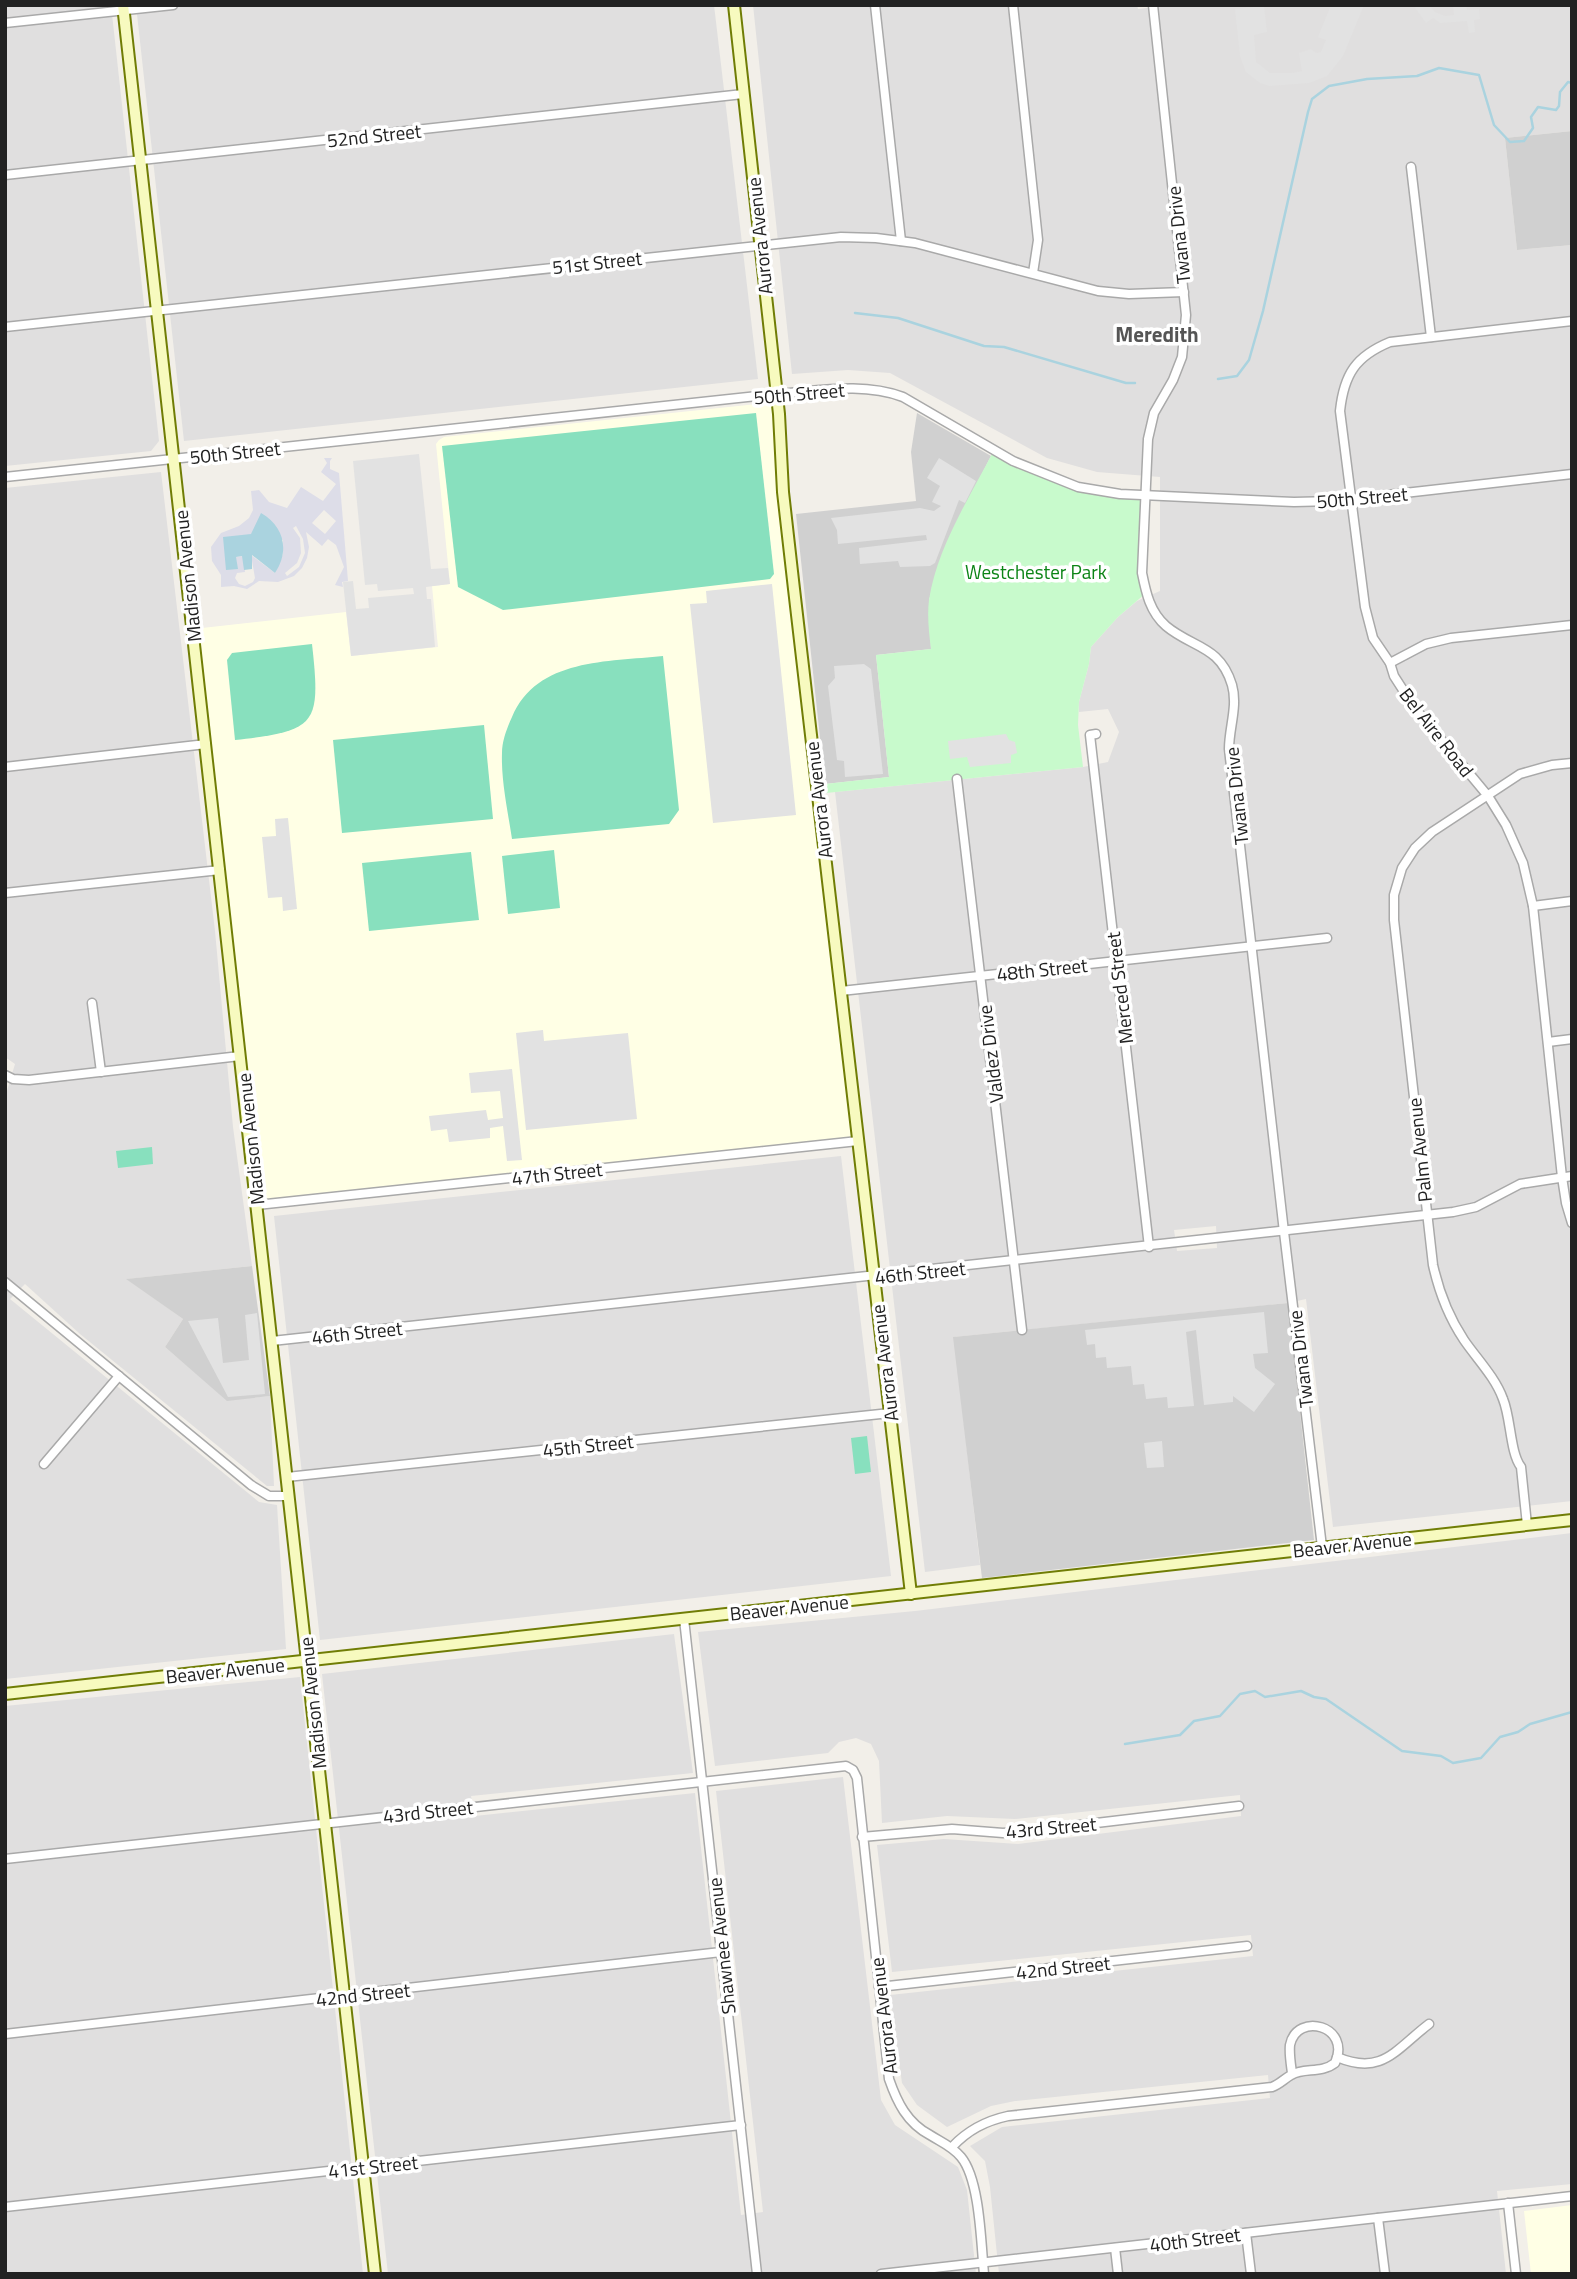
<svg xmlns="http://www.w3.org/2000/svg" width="1577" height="2279" font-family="'Titillium Web',sans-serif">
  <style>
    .residential { fill: #e0dfdf; fill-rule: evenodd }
    .education { fill: #ffffe5 }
    .religious { fill: #d0d0d0 }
    .park { fill: #c8facc }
    .pitch { fill: #88e0be }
    .parking { fill: #e2e2e2 }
    .plaza { fill: #dddde8; fill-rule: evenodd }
    .water { fill: #aad3df }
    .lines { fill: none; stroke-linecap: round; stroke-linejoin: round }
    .stream { stroke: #aad3df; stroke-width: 2.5 }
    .street-casing { stroke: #a9a9a9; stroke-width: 11 }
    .secondary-casing { stroke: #707d05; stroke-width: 14 }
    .street { stroke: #fff; stroke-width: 8 }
    .secondary { stroke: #f7fabf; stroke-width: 10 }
    .labels { text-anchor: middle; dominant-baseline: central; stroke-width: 7; stroke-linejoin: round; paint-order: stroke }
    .street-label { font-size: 19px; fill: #222; stroke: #fff }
    .park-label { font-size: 19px; fill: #0c8416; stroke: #fff }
    .neighbourhood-label { font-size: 21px; font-weight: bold; fill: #555; stroke: #fff }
  </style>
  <rect width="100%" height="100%" fill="#f2efe9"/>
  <!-- residential -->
  <g class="residential">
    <path d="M5,5h106l48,436 -8,10 -146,15z"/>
    <path d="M136,5h578l44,374 -574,62z"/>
    <path d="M753,5h384l1,4 32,-4h402v126l-67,7 12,112 55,-5v1256l-239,26 -27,-228 -18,4 -334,34 26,228 -55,7 -90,-780 248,-25 25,-5 11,-30 -11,-23 -29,3v-10l10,-38 2,-17 27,-30 19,-16 23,-10v-114l-63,-5 -50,-14 -157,-85 -42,-3 -56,4zM1216,1226l1,22 -40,3 -3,-21z"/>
    <path d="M161,472l54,459 18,196 19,139 -125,13 56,40 -18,28 62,53 43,-4 4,90h-7l-187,-152 -55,-50 -15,15 249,203 18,3 9,144 -281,30v-589l2,1 8,-27 -10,-7v-569z"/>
    <path d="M841,1156l50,420 -571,64 -46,-424z"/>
    <path d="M1572,1533v651l-75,7 9,83h-507l-9,-87 -5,-26 -15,-15 32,-19 268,-29 -2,-23 -253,26 -24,5 -44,21 -30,-22 -15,-22 -12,-88 363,-39 -2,-21 -359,37 -15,-127 67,-6 74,5 223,-28 -1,-21 -225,24 -68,-3 -65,7 -3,-62 -8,-17 -15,-6 -17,4 -11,11 -113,13 -17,-134 217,-21z"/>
    <path d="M674,1634l19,139 -222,23 4,20 220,-23 46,422 22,-3 -47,-421 127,-14 38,323 14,25 63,42 9,23 9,84h-588l-66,-600z"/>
    <path d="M300,1677l63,597h-358v-568z"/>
  </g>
  <!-- education -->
  <g class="education">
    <path d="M776,394l82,747 -601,64 -64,-576 153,-17 5,44 87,-9 -6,-61 18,-2 -14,-140 3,-4 5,-3 313,-33 4,-8z"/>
    <path d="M1572,2205v69h-41l-7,-63z"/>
  </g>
  <!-- religious -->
  <g class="religious">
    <path d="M1572,131v114l-55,5 -12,-112z"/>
    <path d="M917,413l74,43 -34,67 -20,49 -8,28 2,49 -55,6 13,122 -64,7 -29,-270 120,-13 -5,-49z"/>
    <path d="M252,1266l18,130 -43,5 -62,-54 18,-28 -57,-40z"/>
    <path d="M1288,1303l26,237 -332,38 -29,-241z"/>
  </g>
  <!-- park -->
  <path class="park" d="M994,450l84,37 66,8 2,98 -28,24 -27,30 -2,17 -10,38 -1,23 5,42 -257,26 -1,-9 64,-7 -13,-122 55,-6c-2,-16 -4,-33 -2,-49 8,-53 41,-103 65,-150z"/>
  <!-- pitch -->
  <g class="pitch">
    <path d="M756,413l18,161 -4,5 -267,31 -45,-23 -16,-141z"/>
    <path d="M312,644c9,81 5,87 -77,96l-8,-80 5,-7z"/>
    <path d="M663,656l16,154 -10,14 -157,15c-4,-27 -11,-58 -10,-86 0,-12 5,-25 10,-36 25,-59 96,-55 151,-61z"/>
    <path d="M484,725l9,94 -151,14 -9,-93z"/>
    <path d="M554,850l6,58 -52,6 -6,-58z"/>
    <path d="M471,852l8,68 -110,11 -7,-68z"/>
    <path d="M152,1147l1,17 -35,4 -2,-17z"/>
    <path d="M867,1436l4,36 -16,2 -4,-36z"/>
  </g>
  <!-- parking -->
  <g class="parking">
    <path d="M1331,5h33l-21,51 -16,20 -18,7 -40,3 -9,-3 -14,-11 -6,-16 -5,-47 29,-3 3,26 -13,3 2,27 14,11h22l10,-2 -3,-18 12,-4 5,4 5,-1 5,-12 -8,-3z"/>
    <path d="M1413,5h16l6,7 10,4 9,-1 -1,-10h13l1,5 12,-1 1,10 -6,1 1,12 -6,1 -2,-12 -27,2 -7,-5 -7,5z"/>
    <path d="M419,454l12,115 17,-1 2,16 -24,3 1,12h4l4,48 -84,9 -8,-74 10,-1 3,28 13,-1 -1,-10 46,-4 -1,-6 -35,3 -1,-7 -12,1 -12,-124z"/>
    <path d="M939,458l37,23 -11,22 -6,-3 -24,63 -5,3 -30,1 -2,-6 -38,3 -1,-16 68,-8 -1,-5 -88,9 -1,-14 -6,-12 89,-10 14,3 7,-5 -9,-4 8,-16 -13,-8z"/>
    <path d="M772,584l24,231 -83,8 -23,-219 17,-1 -1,-12z"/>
    <path d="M864,664l7,5 12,105 -38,3 -1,-16 -7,-1 -9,-74 7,-8 -1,-12z"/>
    <path d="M1006,734l3,6 6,2 2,11 -6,2v8l-41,4 -3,-10 -17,2 -2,-18z"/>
    <path d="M288,818l9,91 -14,2 -1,-14 -14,1 -6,-61 14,-1 -1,-17z"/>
    <path d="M543,1030l1,11 84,-8 9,86 -111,11 -10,-97z"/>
    <path d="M512,1069l10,91 -15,1 -4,-35 -13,2v10l-41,4 -2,-13 -16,2 -2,-15 57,-6 2,10 15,-2 -3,-27 -29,2 -2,-20z"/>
    <path d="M1264,1312l4,41 -15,1 2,14 20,16 -21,28 -21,-16v6l-29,3 -8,-75 -10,2 8,74 -26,2 -1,-11 -21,2 -2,-15 -11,1 -2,-19 -24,2 -1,-11 -10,1 -1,-14 -8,1 -2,-15z"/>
    <path d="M257,1313l8,81 -37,3 -40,-76 30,-3 5,45 26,-3 -4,-45z"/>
    <path d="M1162,1441l2,26 -17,1 -3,-25z"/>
  </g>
  <!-- plaza -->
  <path class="plaza" d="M324,458h8l-2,3v8l9,4 9,108 -6,1 1,5 -8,-2 9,-18 -8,-22 -8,-6 -6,7 -16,-14 3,15 -2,11 -5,10 -8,8 -16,6 -19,-1 -12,8 -13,-3 -13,1v-12l-9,-14 -1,-14 10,-14 18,-7 10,-8 4,-8 -2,-19 8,-1 10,12 18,6 14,-21 22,14 13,-17 -15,-12 6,-9zM324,510l12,11 -11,13 -13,-11zM296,526l7,13 2,14 -6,14 -12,9 -2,-3 12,-10 4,-10 -1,-15 -7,-10zM252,534l31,6v14l-8,19 -24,-18 4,23 -2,4 -8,4 -6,-2 -4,-6 2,-5 8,-1 -2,-16 -7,1z"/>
  <!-- water -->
  <path class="water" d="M261,513c23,13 29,38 14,60l-23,-18v14l-8,1 -2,-14 -6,1 2,12 -12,1 -3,-33 28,-3z"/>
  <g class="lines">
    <!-- stream -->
    <g class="stream">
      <path d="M855,313l43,5 86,28 20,1 122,36h9"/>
      <path d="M1218,379l19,-3 12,-16 14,-49 45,-199 4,-13 17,-13 38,-7 50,-3 22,-8 40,7 15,50 16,17 14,-1 9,-13 -2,-11 7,-10 18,3 3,-4 1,-14 8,-10 4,1"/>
      <path d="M1125,1744l55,-9 14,-14 26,-5 20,-22 15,-3 10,6 36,-6 13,6 12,2 76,52 39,5 12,7 28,-5 19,-21 18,-5 12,-8 42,-12"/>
    </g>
    <!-- street casing -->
    <g class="street-casing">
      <g id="street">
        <path d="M875,5l26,236"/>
        <path d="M1013,5l25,235 -5,33"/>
        <path d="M1153,5l33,310 -4,42 -9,23 -19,33 -6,26 -6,134c4,20 8,39 24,53 26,22 54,19 66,59 6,21 -3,43 -3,64l55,483 38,315"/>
        <path d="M5,23l168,-18"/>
        <path d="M1411,167l20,170"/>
        <path d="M5,175l738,-81"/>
        <path d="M1572,321l-182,21c-34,14 -46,32 -50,69l25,196 8,31 17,25 4,13 20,31 74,89 18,29 17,38 10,43 29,271 4,26 6,20"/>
        <path d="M5,327l836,-90 35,1 39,5 183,48 31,3 55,-2"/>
        <path d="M5,477l771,-83c43,-3 86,-12 127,3l110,64 65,26 42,7 174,8 40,-1 238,-27"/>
        <path d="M1390,663l36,-19 25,-6 121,-13"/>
        <path d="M1096,734l-6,1 59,512"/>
        <path d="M5,767l201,-23"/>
        <path d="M957,779l65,551"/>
        <path d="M5,893l215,-23"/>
        <path d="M1533,906l39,-5"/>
        <path d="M841,991l486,-53"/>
        <path d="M92,1003l9,69"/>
        <path d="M1548,1042l24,-3"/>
        <path d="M5,1075l8,4 16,1 211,-24"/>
        <path d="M257,1205l601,-64"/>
        <path d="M5,1282l246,203 18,11h20"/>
        <path d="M272,1341l1181,-129 23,-5 44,-23 52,-8"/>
        <path d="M44,1464l75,-88"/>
        <path d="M287,1477l603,-64"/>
        <path d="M1527,1525l-6,-58c-11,-14 -10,-49 -18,-68 -8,-22 -26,-40 -39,-59 -16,-24 -25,-48 -31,-75l-39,-345v-25l8,-27 13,-20 17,-16 88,-58 32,-9 20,-2"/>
        <path d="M684,1619l73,655"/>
        <path d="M862,1837l90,-8 51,4 26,-2 210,-25"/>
        <path d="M5,1859l841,-93 7,4 4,8 32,301c8,23 18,44 41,56 11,7 22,11 31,22 19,23 20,86 23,117"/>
        <path d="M879,1987l368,-41"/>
        <path d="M5,2034l716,-82"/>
        <path d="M1337,2057c45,19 58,-7 92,-33"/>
        <path d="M952,2147c16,-17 33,-26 56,-31l264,-29c8,-3 12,-8 19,-12 13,-8 30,-1 44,-12 17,-37 -38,-52 -45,-18 -1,9 1,20 2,28"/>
        <path d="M1508,2203l8,71"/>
        <path d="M5,2207l736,-82"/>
        <path d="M1378,2218l7,56"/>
        <path d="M1246,2233l5,41"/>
        <path d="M1115,2248l3,26"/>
        <path d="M881,2274l691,-78"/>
      </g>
    </g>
    <!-- secondary casing -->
    <g class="secondary-casing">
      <g id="secondary">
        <path d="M123,5l252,2269"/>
        <path d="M734,5l45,409 4,78 11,97 117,1005"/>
        <path d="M5,1694l1567,-174"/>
      </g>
    </g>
    <!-- street -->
    <use href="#street" class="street"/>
    <!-- secondary -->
    <use href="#secondary" class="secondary"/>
  </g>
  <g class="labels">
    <!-- street labels -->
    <g class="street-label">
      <text transform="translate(374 135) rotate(-6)">52nd Street</text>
      <text transform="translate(1178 235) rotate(-96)">Twana Drive</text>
      <text transform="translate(759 236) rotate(-96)">Aurora Avenue</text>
      <text transform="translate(597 262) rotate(-6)">51st Street</text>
      <text transform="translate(799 393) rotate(-5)">50th Street</text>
      <text transform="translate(235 452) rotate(-6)">50th Street</text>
      <text transform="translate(1362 497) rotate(-5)">50th Street</text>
      <text transform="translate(187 576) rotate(-96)">Madison Avenue</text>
      <text transform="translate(1437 732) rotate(52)">Bel Aire Road</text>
      <text transform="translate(1236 796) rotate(-96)">Twana Drive</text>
      <text transform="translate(818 800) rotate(-97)">Aurora Avenue</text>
      <text transform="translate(1042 969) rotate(-6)">48th Street</text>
      <text transform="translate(1119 988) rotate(-97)">Merced Street</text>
      <text transform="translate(990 1054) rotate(-97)">Valdez Drive</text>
      <text transform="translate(250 1139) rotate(-96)">Madison Avenue</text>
      <text transform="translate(1419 1150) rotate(-96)">Palm Avenue</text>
      <text transform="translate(557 1173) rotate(-6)">47th Street</text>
      <text transform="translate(920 1272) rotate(-6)">46th Street</text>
      <text transform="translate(357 1332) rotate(-6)">46th Street</text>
      <text transform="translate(1300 1359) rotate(-97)">Twana Drive</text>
      <text transform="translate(884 1363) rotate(-97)">Aurora Avenue</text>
      <text transform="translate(588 1445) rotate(-6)">45th Street</text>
      <text transform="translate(1352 1544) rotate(-6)">Beaver Avenue</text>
      <text transform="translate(789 1607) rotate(-6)">Beaver Avenue</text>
      <text transform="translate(225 1670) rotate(-6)">Beaver Avenue</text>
      <text transform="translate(312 1703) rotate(-96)">Madison Avenue</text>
      <text transform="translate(428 1811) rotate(-6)">43rd Street</text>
      <text transform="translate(1051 1827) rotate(-5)">43rd Street</text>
      <text transform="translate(721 1946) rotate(-96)">Shawnee Avenue</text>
      <text transform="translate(1063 1967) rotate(-6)">42nd Street</text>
      <text transform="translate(363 1994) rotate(-6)">42nd Street</text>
      <text transform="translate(883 2016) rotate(-97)">Aurora Avenue</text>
      <text transform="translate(373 2166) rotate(-6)">41st Street</text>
      <text transform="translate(1195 2239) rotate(-7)">40th Street</text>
    </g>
    <!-- park labels -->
    <g class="park-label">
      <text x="1036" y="571">Westchester Park</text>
    </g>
    <!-- neighbourhood labels -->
    <g class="neighbourhood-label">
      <text x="1157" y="334">Meredith</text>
    </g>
  </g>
  <!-- border -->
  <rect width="1577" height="2279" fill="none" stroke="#222222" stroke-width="14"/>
</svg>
